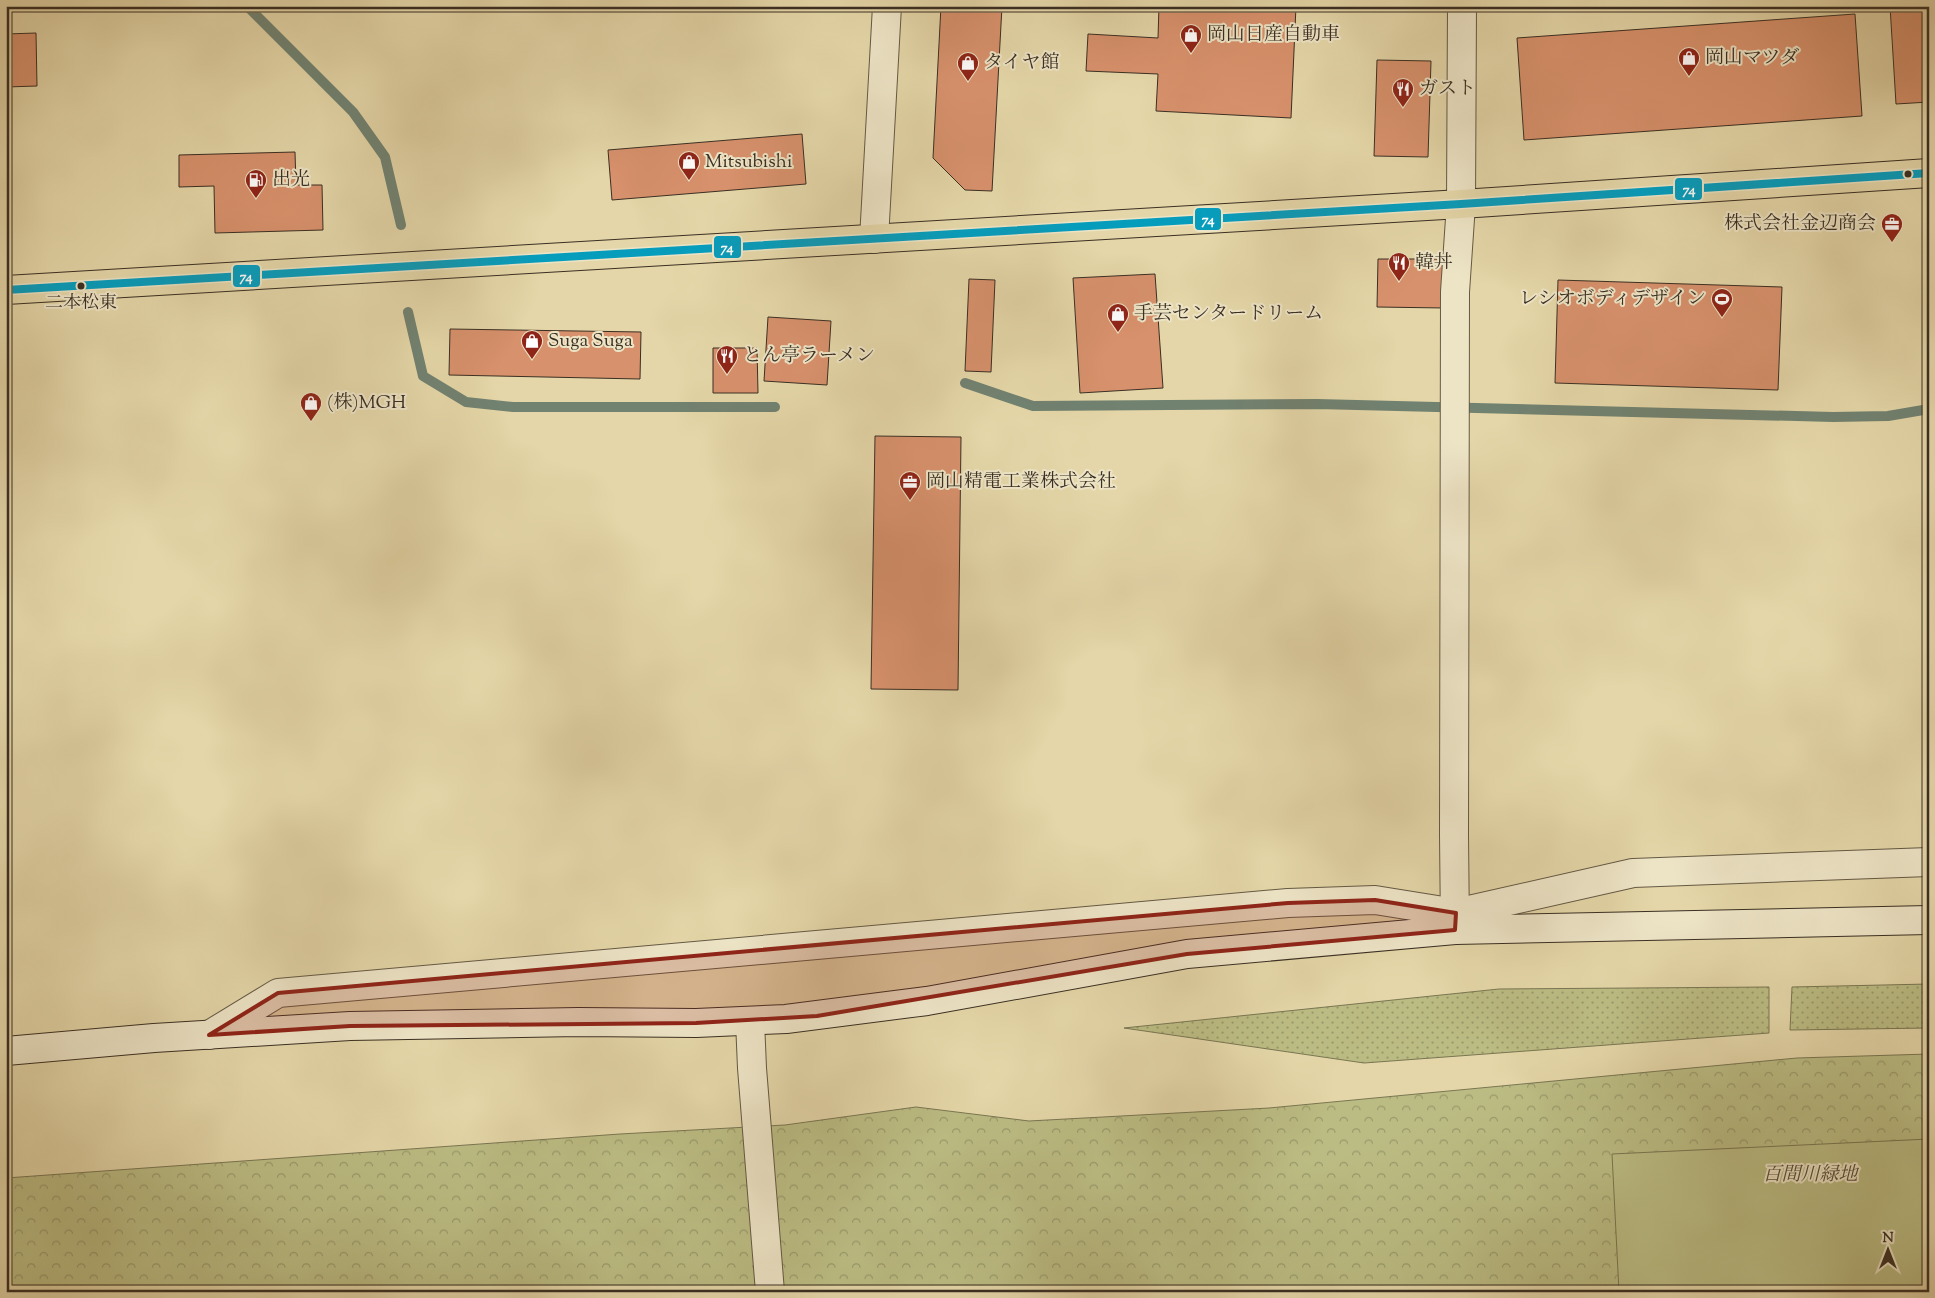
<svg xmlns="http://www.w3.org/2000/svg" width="1935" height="1298" font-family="'Sorts Mill Goudy','Noto Serif JP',serif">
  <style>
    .grass { fill: url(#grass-dots); stroke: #7a7653 }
    .forest { fill: url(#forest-crowns); stroke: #7a7653 }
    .pitch { fill: #bbbc83; stroke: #7a7653 }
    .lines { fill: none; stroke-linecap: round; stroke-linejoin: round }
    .stream { stroke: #718271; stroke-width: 10 }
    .building { fill: #d7916c; stroke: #3a2f23 }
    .street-casing { stroke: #645944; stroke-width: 30 }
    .secondary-casing { stroke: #3a2f23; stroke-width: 30 }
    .highway-casing { stroke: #3a2f23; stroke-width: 30 }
    .street { stroke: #ede4c6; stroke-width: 28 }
    .secondary { stroke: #ede4c6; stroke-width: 28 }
    .highway { stroke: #e4d6a8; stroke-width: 28 }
    .bus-1-casing { stroke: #ede4c6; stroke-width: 11 }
    .bus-1 { stroke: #069dbd; stroke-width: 8 }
    .marked { fill: #8f2418; fill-opacity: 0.2; stroke: #8f2418; stroke-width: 4; stroke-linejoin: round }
    .bus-dot { fill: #3a2f23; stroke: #ede4c6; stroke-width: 2 }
    .labels { text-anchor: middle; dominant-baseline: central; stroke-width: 4; stroke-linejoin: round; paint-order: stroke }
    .bus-label { font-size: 18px; fill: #3a2f23; stroke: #ede4c6 }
    .poi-label { font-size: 19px; fill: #3a2f23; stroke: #ede4c6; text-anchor: start }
    .park-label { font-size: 19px; font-style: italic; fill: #544b36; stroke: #ede4c6 }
    .line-badge { stroke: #ede4c6; stroke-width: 2 }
    .badge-label { font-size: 14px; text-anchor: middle; font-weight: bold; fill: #fff }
  </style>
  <defs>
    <pattern id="grass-dots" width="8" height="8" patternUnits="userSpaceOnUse" patternTransform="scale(1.25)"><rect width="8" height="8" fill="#bbbc83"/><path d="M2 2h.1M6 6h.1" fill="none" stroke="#99996b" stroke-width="1.8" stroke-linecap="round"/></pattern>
    <pattern id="forest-crowns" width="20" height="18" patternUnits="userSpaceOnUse" patternTransform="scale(1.25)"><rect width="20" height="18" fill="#bbbc83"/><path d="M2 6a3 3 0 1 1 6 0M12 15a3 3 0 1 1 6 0" fill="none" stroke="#99996b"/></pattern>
  </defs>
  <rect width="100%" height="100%" fill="#e4d6a8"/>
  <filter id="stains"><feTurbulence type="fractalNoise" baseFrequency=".004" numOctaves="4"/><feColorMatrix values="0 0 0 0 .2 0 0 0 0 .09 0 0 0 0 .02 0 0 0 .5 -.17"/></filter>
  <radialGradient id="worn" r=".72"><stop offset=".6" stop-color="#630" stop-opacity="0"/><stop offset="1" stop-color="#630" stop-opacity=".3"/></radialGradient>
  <!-- grass -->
  <g class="grass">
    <path d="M1929,984v44l-139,2 2,-43z"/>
    <path d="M1769,987v46l-405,30 -240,-35 375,-39z"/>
  </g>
  <!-- forest -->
  <path class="forest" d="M1929,1054v238h-1923v-114l614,-44 165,-9 131,-18 113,14 240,-13 528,-50z"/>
  <!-- pitch -->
  <path class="pitch" d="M1929,1139v153h-310l-7,-138z"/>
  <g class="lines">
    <!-- stream -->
    <g class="stream">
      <path d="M247,6l106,106 32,45 16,68"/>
      <path d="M408,312l15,64 43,26 47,5h262"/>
      <path d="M965,383l68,23 284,-2 516,13 55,-1 41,-7"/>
    </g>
  </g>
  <!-- building -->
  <g class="building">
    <path d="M941,6h61l-10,185 -27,-1 -32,-32z"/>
    <path d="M1159,6h137l-5,112 -135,-7 2,-37 -72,-3 2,-37 70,4z"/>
    <path d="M1890,6h39v96l-33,2z"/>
    <path d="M1855,14l7,102 -338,24 -7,-102z"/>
    <path d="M36,33l1,53 -31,1v-53z"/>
    <path d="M1377,60l54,1 -3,96 -54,-1z"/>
    <path d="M802,134l4,50 -194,16 -4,-50z"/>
    <path d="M295,152l1,33h26l1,45 -108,3 -1,-47 -35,1v-32z"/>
    <path d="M1378,259h66v49l-67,-1z"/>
    <path d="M1155,274l8,114 -83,5 -7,-115z"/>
    <path d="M969,279l26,1 -4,92 -26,-1z"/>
    <path d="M1558,280l224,7 -4,103 -223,-7z"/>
    <path d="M768,317l63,4 -4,64 -63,-4z"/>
    <path d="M450,329l191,3 -1,47 -191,-4z"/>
    <path d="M713,348h44l1,45h-45z"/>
    <path d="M875,436l86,1 -3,253 -87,-1z"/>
  </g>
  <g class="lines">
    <!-- street casing -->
    <g class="street-casing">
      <g id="street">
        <path d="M874,239l13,-233"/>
        <path d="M1455,930l-1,-95 1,-543 6,-88 1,-198"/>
        <path d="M750,1021l2,47 18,224"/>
        <path d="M209,1035l69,-42 1010,-90 87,-3 81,13 177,-40 296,-11"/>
      </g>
    </g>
    <!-- secondary casing -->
    <g class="secondary-casing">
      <path id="secondary" d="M6,1051l148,-13 196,-12 228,-4 118,1 90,-4 141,-18 260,-47 268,-24 474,-10"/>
    </g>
    <!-- highway casing -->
    <g class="highway-casing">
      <path id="highway" d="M6,290l1455,-86 468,-31"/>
    </g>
    <!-- street -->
    <use href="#street" class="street"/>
    <!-- secondary -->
    <use href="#secondary" class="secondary"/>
    <!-- highway -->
    <use href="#highway" class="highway"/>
    <!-- bus-1 casing -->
    <g class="bus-1-casing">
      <path id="bus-1" d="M6,290l1455,-86 468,-31"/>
    </g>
    <!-- bus-1 -->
    <use href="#bus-1" class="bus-1"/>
  </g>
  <!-- marked area -->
  <path class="marked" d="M1375,900l81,13 -1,17 -268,24 -370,62 -121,7 -346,3 -141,9 69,-42 1010,-90z"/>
  <!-- icons -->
  <defs>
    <g id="shop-pin" transform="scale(1.125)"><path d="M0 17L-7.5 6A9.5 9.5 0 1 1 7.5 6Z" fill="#8f2418" stroke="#ede4c6"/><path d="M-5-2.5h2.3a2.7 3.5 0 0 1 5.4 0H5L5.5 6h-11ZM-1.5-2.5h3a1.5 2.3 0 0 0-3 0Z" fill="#fff"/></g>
    <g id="restaurant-pin" transform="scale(1.125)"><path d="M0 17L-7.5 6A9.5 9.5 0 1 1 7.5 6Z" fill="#8f2418" stroke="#ede4c6"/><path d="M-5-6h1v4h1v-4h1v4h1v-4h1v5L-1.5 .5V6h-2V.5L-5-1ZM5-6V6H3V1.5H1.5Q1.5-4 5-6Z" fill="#fff"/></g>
    <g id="fuel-pin" transform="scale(1.125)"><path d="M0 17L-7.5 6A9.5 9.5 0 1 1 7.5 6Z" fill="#8f2418" stroke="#ede4c6"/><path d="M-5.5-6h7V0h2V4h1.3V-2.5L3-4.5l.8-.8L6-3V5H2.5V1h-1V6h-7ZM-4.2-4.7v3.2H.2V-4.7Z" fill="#fff"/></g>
    <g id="office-pin" transform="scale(1.125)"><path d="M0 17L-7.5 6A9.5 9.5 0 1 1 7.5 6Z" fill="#8f2418" stroke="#ede4c6"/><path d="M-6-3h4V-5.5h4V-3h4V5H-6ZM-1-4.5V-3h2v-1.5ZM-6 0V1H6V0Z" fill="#fff"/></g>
    <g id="stadium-pin" transform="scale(1.125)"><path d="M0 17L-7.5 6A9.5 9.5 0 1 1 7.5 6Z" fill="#8f2418" stroke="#ede4c6"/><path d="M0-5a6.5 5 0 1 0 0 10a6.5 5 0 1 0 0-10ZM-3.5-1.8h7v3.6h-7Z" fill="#fff"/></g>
  </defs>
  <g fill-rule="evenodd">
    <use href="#shop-pin" x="1191" y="35"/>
    <use href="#shop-pin" x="1689" y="58"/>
    <use href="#shop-pin" x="968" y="63"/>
    <use href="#restaurant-pin" x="1403" y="89"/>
    <use href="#shop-pin" x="689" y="162"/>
    <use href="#fuel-pin" x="256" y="180"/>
    <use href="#office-pin" x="1892" y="224"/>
    <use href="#restaurant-pin" x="1399" y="263"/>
    <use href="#stadium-pin" x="1722" y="299"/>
    <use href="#shop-pin" x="1118" y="314"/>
    <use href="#shop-pin" x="532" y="341"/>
    <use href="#restaurant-pin" x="727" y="356"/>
    <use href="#shop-pin" x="311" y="403"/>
    <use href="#office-pin" x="910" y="482"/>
  </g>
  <!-- markers -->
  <g class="bus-dot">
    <circle cx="1908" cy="174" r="4.5"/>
    <circle cx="81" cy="286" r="4.5"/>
  </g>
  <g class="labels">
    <!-- bus labels -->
    <g class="bus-label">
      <text x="81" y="304">二本松東</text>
    </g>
    <!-- poi labels -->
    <g class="poi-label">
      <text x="1207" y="35">岡山日産自動車</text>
      <text x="1705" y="58">岡山マツダ</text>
      <text x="984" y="63">タイヤ館</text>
      <text x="1419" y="89">ガスト</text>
      <text x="705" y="162">Mitsubishi</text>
      <text x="272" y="180">出光</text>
      <text x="1876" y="224" text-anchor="end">株式会社金辺商会</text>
      <text x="1415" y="263">韓丼</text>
      <text x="1706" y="299" text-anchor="end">レシオボディデザイン</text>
      <text x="1134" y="314">手芸センタードリーム</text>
      <text x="548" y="341">Suga Suga</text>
      <text x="743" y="356">とん亭ラーメン</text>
      <text x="327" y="403">(株)MGH</text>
      <text x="926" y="482">岡山精電工業株式会社</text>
    </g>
    <!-- park labels -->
    <g class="park-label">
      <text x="1810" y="1175">百間川緑地</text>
    </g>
  </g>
  <g class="line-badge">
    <rect x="1674" y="177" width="29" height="24" rx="5" fill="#069dbd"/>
    <rect x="1194" y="207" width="28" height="24" rx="5" fill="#069dbd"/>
    <rect x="713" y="235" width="29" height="24" rx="5" fill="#069dbd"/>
    <rect x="232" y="264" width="29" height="24" rx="5" fill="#069dbd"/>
  </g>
  <g class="badge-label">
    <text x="1689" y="194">74</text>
    <text x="1208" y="224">74</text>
    <text x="727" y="252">74</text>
    <text x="246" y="281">74</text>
  </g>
  <!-- margin -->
  <rect width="1935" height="1298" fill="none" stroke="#e4d6a8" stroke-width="25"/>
  <rect x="8" y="8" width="1920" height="1283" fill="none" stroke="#3a2f23" stroke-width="2.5"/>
  <rect x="12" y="12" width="1910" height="1273" fill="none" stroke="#3a2f23"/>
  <!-- north arrow -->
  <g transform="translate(1888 1250)" stroke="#ede4c6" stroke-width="4" paint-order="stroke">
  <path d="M0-4L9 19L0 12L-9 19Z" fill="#3a2f23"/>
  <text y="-8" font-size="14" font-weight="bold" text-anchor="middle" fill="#3a2f23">N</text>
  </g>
  <rect width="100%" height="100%" filter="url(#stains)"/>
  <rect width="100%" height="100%" fill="url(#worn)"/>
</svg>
